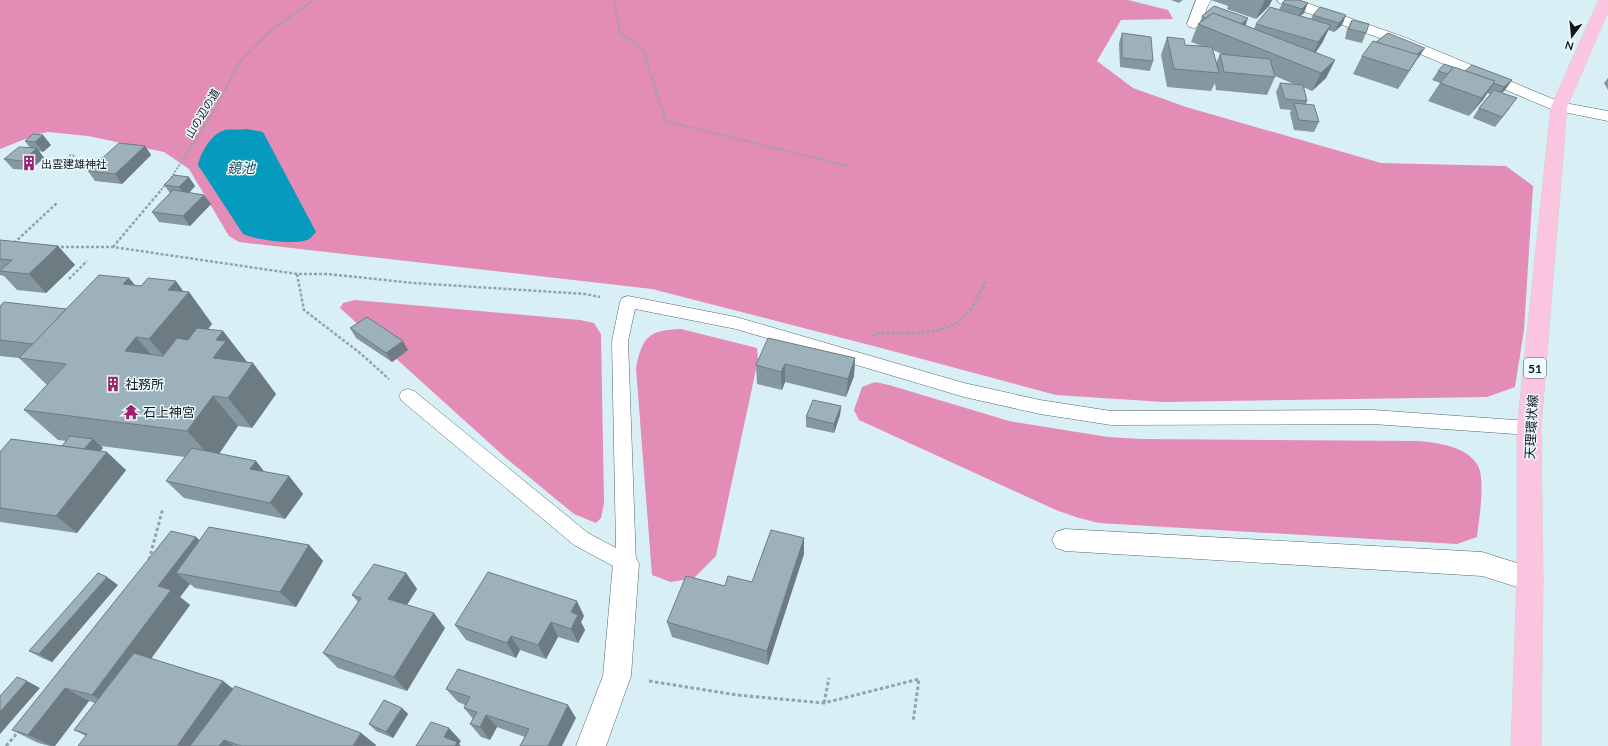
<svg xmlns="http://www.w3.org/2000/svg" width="1608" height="746" font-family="Lato,'Noto Sans JP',sans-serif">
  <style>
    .forest { fill: #e38cb5 }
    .water { fill: #049bbe }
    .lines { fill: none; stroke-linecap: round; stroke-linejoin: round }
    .service-casing { stroke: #54676e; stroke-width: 1 }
    .minor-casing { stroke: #54676e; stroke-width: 1 }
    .tertiary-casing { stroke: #54676e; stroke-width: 1 }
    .primary-casing { stroke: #cfd1d1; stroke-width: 1 }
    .path-far2 { stroke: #93a4a9; stroke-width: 2; stroke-dasharray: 2 1.5; stroke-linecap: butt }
    .path-far1 { stroke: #93a4a9; stroke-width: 2.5; stroke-dasharray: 3 2; stroke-linecap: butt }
    .path { stroke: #93a4a9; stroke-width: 3; stroke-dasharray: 3.5 2.5; stroke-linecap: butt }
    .service { fill: #fff; fill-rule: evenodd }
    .minor { fill: #fff; fill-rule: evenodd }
    .tertiary { fill: #fff; fill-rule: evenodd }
    .primary { fill: #fbc5df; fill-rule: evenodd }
    .wall { fill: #86989f; fill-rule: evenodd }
    .shaded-wall { fill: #6d7c82 }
    .building { fill: #9cb1b9; stroke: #6d7c82 }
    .labels { text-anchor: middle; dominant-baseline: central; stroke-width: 3; stroke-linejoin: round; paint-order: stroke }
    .far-street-label { font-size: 11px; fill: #0f171a; stroke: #edfaff }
    .far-poi-label { font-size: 11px; fill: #0f171a; stroke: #edfaff; text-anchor: start }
    .shield { fill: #edfaff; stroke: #525b5f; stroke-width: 1 }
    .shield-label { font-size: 12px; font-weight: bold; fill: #0f171a }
    .poi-label { font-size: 13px; fill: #0f171a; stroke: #edfaff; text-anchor: start }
    .street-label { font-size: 13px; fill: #0f171a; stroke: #edfaff }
    .water-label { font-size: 14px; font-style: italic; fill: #1b4e5d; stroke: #edfaff }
  </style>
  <rect width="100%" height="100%" fill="#d9eff6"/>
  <!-- forest -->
  <g class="forest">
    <path d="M0,0h1128l40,10 5,9 -52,1 -24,41 36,27 53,19 195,56 125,3 27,20 -9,144 -9,57 -28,10 -323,5 -108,-7 -175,-47 -229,-59 -413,-47 -10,-6 -40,-67 -25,-17 -76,-16 -40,-4 -10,2 -38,15z"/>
    <path d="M355,300l225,20 14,3 7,11 3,169 -3,15 -5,5 -22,-9 -67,-55 -167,-151 3,-5z"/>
    <path d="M681,329l76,19 1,12 -42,196 -22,22 -23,4 -19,-7 -16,-207c6,-31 13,-38 45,-39z"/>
    <path d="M875,382l14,3 120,36 99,16 33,2 278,2c19,2 46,5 58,23 9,12 2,57 0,73l-20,7 -358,-21 -20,-5 -23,-8 -197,-90 -5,-10 8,-23z"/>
  </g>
  <!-- water -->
  <path class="water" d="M247,129l16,3 53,100c-3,3 -5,7 -9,8 -14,5 -51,0 -64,-6l-45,-69c3,-13 13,-31 27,-35 6,-1 15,0 22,-1z"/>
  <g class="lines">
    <!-- service casing -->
    <g class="service-casing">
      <path id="service" d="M628,296l108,21 228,66 76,17 71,11 262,-1 156,11 6,2 3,5 -3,5 -6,2 -156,-11 -262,1 -71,-11 -76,-17 -228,-68 -101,-20 -7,32 8,223 -3,6 -7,3 -52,-28 -172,-144 -3,-5 3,-5 6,-2 6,2 174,142 28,15 -4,-207 8,-39 2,-4z"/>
    </g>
    <!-- minor casing -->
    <g class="minor-casing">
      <g id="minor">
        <path d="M1196,0h15c-6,8 -6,19 -12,27l-5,1 -5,-1 -2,-3z"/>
        <path d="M1277,0h21l106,37 161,67 2,3 -2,3 -6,2 -6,-2 -159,-67 -115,-40z"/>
        <path d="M1065,529l417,23 57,18 4,9 -4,9 -9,3 -48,-15 -417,-25 -9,-3 -4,-8 4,-8z"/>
        <path d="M626,552l9,4 4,8 -8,112 -25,70h-30l27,-70 10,-112 4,-8z"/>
      </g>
    </g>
    <!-- tertiary casing -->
    <g class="tertiary-casing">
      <path id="tertiary" d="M1559,102l49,9v10l-55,-11 -2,-3 2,-3z"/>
    </g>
    <!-- primary casing -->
    <g class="primary-casing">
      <path id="primary" d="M1599,0h9v12l-41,95 -26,321 2,151 -2,167h-30l6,-167v-151l34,-321z"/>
    </g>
    <!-- path-far2 -->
    <g class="path-far2">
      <path d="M614,0l6,32 22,16 24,73 185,46"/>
      <path d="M69,155l7,1"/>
      <path d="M169,181l44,-68 28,-53 28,-28 45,-32"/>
      <path d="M161,190l5,-6"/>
    </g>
    <!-- path-far1 -->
    <g class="path-far1">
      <path d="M14,243l43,-40"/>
      <path d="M56,247h57l184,27h30l87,9 171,11 15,3"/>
      <path d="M113,247l49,-58"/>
      <path d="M297,274l7,36 56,43 29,26"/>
      <path d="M69,279l18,-18"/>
      <path d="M874,337l2,-4c28,-1 68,5 89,-17 10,-10 15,-23 21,-35"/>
    </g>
    <!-- path -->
    <g class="path">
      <path d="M149,560l14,-52"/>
      <path d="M649,681l88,14 87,8 95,-24 -6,43"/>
      <path d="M824,703l5,-25"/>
      <path d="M6,746l13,-15"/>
    </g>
    <!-- service -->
    <use href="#service" class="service"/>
    <!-- minor -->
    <use href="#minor" class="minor"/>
    <!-- tertiary -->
    <use href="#tertiary" class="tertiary"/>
    <!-- primary -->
    <use href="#primary" class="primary"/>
  </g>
  <!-- wall -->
  <g class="wall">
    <path d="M1171,0h12l-4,3z"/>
    <path d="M1211,0h61l-3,6 -13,13 -29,-10 1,-3z"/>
    <path d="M1298,0l6,13 -4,3 11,3 2,-4h33l-4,10 -8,7 -6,-2 -6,13 -7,9 20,8 -9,18 -14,13 -9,-4 4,14 -1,3 13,18 -5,10 -20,-2 -4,-17 1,-3 -11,-1 -4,-17 4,-9 16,2 -21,-9v1l-8,18 -51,-5 -1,-7 -4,8 -44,-4 -6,-32 6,-18 18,8 17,1 -11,-4 7,-18 2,-2 2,-6 43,9 9,4 2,-5 23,-14 3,-7zM1213,50l9,4h-2l-4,9z"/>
    <path d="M1352,20l14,13 -4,10 -17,-4 2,-10z"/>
    <path d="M1122,33l31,28 -3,10 -30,-4 -1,-24z"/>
    <path d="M1362,56l57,1 -2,2 -19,30 -45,-15z"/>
    <path d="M1438,71h27l47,9 -7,10 -3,3 8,15 -15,19 -22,-9 6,-10 11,-14 -3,-1 -18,23 -41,-15 12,-18 -8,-3z"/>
    <path d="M1608,78v12l-4,-7z"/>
    <path d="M33,134l18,11 -8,7 -4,-1 5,7 -14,12 -17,-1 -9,-10 26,-11 -5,-7z"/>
    <path d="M145,146l6,9 -29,29 -27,-3 -7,-10z"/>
    <path d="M164,185l31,1 -6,7 15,2 7,9 -21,22 -31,-4 -7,-10 18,-19z"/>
    <path d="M0,240l58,6 17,19 -29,28 -29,-3 -13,-14 -4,-1z"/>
    <path d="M129,278l6,7 54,7 23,32 -4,5 15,2 24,31 29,32 -24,34 -14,-2 -19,28 37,7 8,11 25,4 14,18 -18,25 -101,-21 -18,-17 19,-24 -84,-11 2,2 -3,3 26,19 -49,63 -77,-11v-70l62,-6 4,-5 -8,-1 -34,-30 23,-25 -28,-27 -19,-2v-50l66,3z"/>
    <path d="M350,328l58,22 -16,12 -36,-24z"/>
    <path d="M855,358l-1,18 -8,21 -61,-15 -3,8 -25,-6 -1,-19z"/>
    <path d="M841,406l-1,9 -6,18 -28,-6v-10z"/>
    <path d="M196,537l3,3 110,5 14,16 -27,46 -101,-19 -5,-4 -10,13 10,8 -39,54 72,22 10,8 128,44 15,12 -1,1h-297l8,-10 -12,-6 21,-27 -6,-2 -34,45h-5l-12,-3 -26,-13z"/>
    <path d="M804,538v16l-36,111 -96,-28 -5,-15 58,-36 27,-4z"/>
    <path d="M406,573l11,16 -10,16 38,23 -38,63 -69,-23 -15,-15 35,-51 -6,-7z"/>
    <path d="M118,585l-66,77 -10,-4 -13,-7z"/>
    <path d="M584,616l-3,6 4,8 -7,13 -20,-6 -12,22 -26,-9 -4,8 -50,-18 -11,-15z"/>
    <path d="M446,689l130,29 -51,19 -28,-10 -7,13 -9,-3 -11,-13 3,-5 -9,-11 1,-3 -7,-3z"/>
    <path d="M402,708l6,6 -15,24 -17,-7 -7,-7z"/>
  </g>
  <!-- shaded-wall -->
  <g class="shaded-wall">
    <path d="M1265,0h7l-3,6 -13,13z"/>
    <path d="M1308,3l-4,10 -6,5 4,-9z"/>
    <path d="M1346,15l-4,10 -8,7 5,-9z"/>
    <path d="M1248,18l-3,9 -8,1z"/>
    <path d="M1331,25l-9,18 -12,18 8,-19z"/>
    <path d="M1425,48l-6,9 -2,2 -19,30 11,-18 4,-14z"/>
    <path d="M1335,60l-9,18 -14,13 9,-18z"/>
    <path d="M1512,80l-7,10 -8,7 7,-10z"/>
    <path d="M1495,81l-12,19 -14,16 13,-18z"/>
    <path d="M43,135l8,10 -8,7 -8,-10z"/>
    <path d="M145,146l6,9 -29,29 -7,-10z"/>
    <path d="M37,148l7,10 -14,12 -8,-9z"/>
    <path d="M189,177l6,9 -9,10 -7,-9z"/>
    <path d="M204,195l7,9 -21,22 -7,-10z"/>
    <path d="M58,246l17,19 -29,28 -17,-19z"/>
    <path d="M129,278l25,32 -31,-26z"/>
    <path d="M176,281l10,14 3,-3 23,32 -36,46 -27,-31 19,-49z"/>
    <path d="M223,331l24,31 6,1 23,31 -24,34 -24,-30 -15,-40 3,-18z"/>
    <path d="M136,337l27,31 -38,-17z"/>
    <path d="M403,341l5,9 -16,12 -6,-9z"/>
    <path d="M855,358l-1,18 -8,21 2,-18z"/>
    <path d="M785,364v18l-3,8 -1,-18z"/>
    <path d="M213,396l25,30 -24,35 -27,-30z"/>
    <path d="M841,406l-1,9 -6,18v-9z"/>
    <path d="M93,439l10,9 -12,15 -10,-9z"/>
    <path d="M107,452l19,18 -49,63 -21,-17z"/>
    <path d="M256,461l14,18 -20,-10z"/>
    <path d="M289,476l14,18 -18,25 -15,-16z"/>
    <path d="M196,537l17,16 -37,20 14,11 -10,13 10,8 -75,103 -23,-13 66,-109z"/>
    <path d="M804,538v16l-36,111 -1,-14z"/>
    <path d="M309,545l14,16 -27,46 -16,-15z"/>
    <path d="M406,573l11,16 -16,25 -13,-15z"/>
    <path d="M107,577l11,8 -66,77 -13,-8z"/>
    <path d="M577,601l7,15 -3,6 4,8 -7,13 -7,-14v-17z"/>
    <path d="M434,613l11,15 -38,63 -13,-14z"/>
    <path d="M551,622l7,15 -12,22 -8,-14z"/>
    <path d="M511,636l9,14 -4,8 -9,-15z"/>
    <path d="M27,681l13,7 -40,46v-22z"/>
    <path d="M223,681l18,14 -35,51h-29z"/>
    <path d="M65,688l24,13 -34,45h-3l-24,-11z"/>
    <path d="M568,705l8,13 -14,28h-14z"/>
    <path d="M402,708l6,6 -15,24 -7,-6z"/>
    <path d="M486,715l11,12 -7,13 -10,-13z"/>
    <path d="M449,728l12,13 -2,3 2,2h-8l-9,-9z"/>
    <path d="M361,733l15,12 -1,1h-22z"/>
    <path d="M224,740l10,6h-15z"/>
  </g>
  <!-- building -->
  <g class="building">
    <path d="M1285,0h13l10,3 -6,6 -20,-6z"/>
    <path d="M1214,6l34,12 -7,6 -28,-11 -7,5 -4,-2z"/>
    <path d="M1270,7l61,18 -13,17 -62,-18z"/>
    <path d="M1320,7l26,8 -7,8 -26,-8z"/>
    <path d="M1213,13l122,47 -14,13 -123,-49z"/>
    <path d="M1352,20l17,4 -3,9 -17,-4z"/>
    <path d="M1122,33l29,4 2,24 -31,-3z"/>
    <path d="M1388,33l37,15 -9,7 -40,-13z"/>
    <path d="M1167,37l17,2 1,6 27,2 7,26 -45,-4z"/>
    <path d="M1373,41l46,14 -10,16 -47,-15z"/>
    <path d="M1220,54l50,5 5,18 -51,-5z"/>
    <path d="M1444,64l9,3 -5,7 -10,-3z"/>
    <path d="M1472,65l40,15 -8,7 -11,-4 2,-2 -30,-10z"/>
    <path d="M1454,67l41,14 -13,17 -42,-15z"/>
    <path d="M1280,83l23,2 4,16 -22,-2z"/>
    <path d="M1494,90l23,8 -15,19 -23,-9z"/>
    <path d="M1294,103l20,2 5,17 -20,-2z"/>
    <path d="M33,134l10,1 -8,7 -10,-1z"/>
    <path d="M119,143l26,3 -30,28 -27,-3z"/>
    <path d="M19,147l18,1 -15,13 -18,-2z"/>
    <path d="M174,175l15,2 -10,10 -15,-2z"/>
    <path d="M173,190l31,5 -21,21 -31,-4z"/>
    <path d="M0,240l58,6 -29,28 -29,-3 12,-11 -12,-1z"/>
    <path d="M99,275l30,3 -6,6 18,2 7,-8 28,3 -8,9 21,2 -40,47 -13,-2 -11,14 38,5 14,-18 11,2 9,-12 26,3 -7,9 10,1 -13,17 40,5 -25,35 -15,-2 -26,35 -163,-21 42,-46 -47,-6z"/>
    <path d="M4,302l62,7 -33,35 -33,-4v-34z"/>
    <path d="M367,317l36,24 -17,12 -36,-25z"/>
    <path d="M768,338l87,20 -7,21 -63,-15 -4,8 -25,-7z"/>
    <path d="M813,400l28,6 -7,18 -28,-7z"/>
    <path d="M70,436l23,3 -9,10 -22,-3z"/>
    <path d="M11,439l96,13 -51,64 -56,-8v-56z"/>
    <path d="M192,448l64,13 -6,8 39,7 -19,27 -104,-22z"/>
    <path d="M209,527l100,18 -29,47 -104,-19z"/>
    <path d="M771,530l33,8 -37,113 -100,-29 19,-46 39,10 3,-10 24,6z"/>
    <path d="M171,531l25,6 -38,49 13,4 -79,105 -27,-7 -37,47 -16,-5z"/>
    <path d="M374,564l32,9 -18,26 46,14 -40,64 -71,-24 38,-55 -9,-3z"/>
    <path d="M488,572l89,29 -6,11 7,3 -7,14 -20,-7 -13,23 -27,-9 -4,7 -52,-18z"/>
    <path d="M98,573l9,4 -68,77 -10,-3z"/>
    <path d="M134,653l89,28 -46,65h-99l9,-12 -13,-4z"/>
    <path d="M458,669l110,36 -20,41h-28l9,-17 -43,-14 -6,12 -10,-3 7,-12 -13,-4 6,-11 -24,-8z"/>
    <path d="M17,677l10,4 -27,31v-16z"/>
    <path d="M235,686l126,47 -8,13h-112l-17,-6 -5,6h-29z"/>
    <path d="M384,700l18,8 -16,24 -17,-8z"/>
    <path d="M431,722l18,6 -5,9 13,5 -2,4h-39z"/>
  </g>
  <!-- icons -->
  <defs>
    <g id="building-bare" transform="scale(1.2)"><path d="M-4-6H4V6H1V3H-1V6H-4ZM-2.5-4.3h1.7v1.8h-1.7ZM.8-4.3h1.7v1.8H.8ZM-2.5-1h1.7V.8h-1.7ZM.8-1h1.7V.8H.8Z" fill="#a21e6c" stroke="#edfaff" stroke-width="2.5" paint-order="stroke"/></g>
    <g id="temple-bare" transform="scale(1.2)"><path d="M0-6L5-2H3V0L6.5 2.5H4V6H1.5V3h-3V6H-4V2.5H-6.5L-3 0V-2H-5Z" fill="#a21e6c" stroke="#edfaff" stroke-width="2.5" paint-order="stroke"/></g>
  </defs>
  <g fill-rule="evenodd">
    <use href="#building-bare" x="29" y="163"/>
    <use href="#building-bare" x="113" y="384"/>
    <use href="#temple-bare" x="131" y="412"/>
  </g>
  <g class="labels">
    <!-- far-street labels -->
    <g class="far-street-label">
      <text transform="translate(202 113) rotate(-59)">山の辺の道</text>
    </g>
    <!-- far-poi labels -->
    <g class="far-poi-label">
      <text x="41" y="163">出雲建雄神社</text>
    </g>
    <!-- shield labels -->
    <rect class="shield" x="1524" y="358" width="22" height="20" rx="3"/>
    <g class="shield-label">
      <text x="1535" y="368">51</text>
    </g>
    <!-- poi labels -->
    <g class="poi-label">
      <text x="125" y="384">社務所</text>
      <text x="143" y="412">石上神宮</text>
    </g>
    <!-- street labels -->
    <g class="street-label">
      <text transform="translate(1531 427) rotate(-87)">天理環状線</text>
    </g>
    <!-- water labels -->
    <g class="water-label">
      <text x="241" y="167">鏡池</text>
    </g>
  </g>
  <!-- north arrow -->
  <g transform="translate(1572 36) rotate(196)" stroke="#edfaff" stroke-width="3" paint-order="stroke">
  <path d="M0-3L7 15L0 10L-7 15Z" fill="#0f171a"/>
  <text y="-6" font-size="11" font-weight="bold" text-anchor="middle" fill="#0f171a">N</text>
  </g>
</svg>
